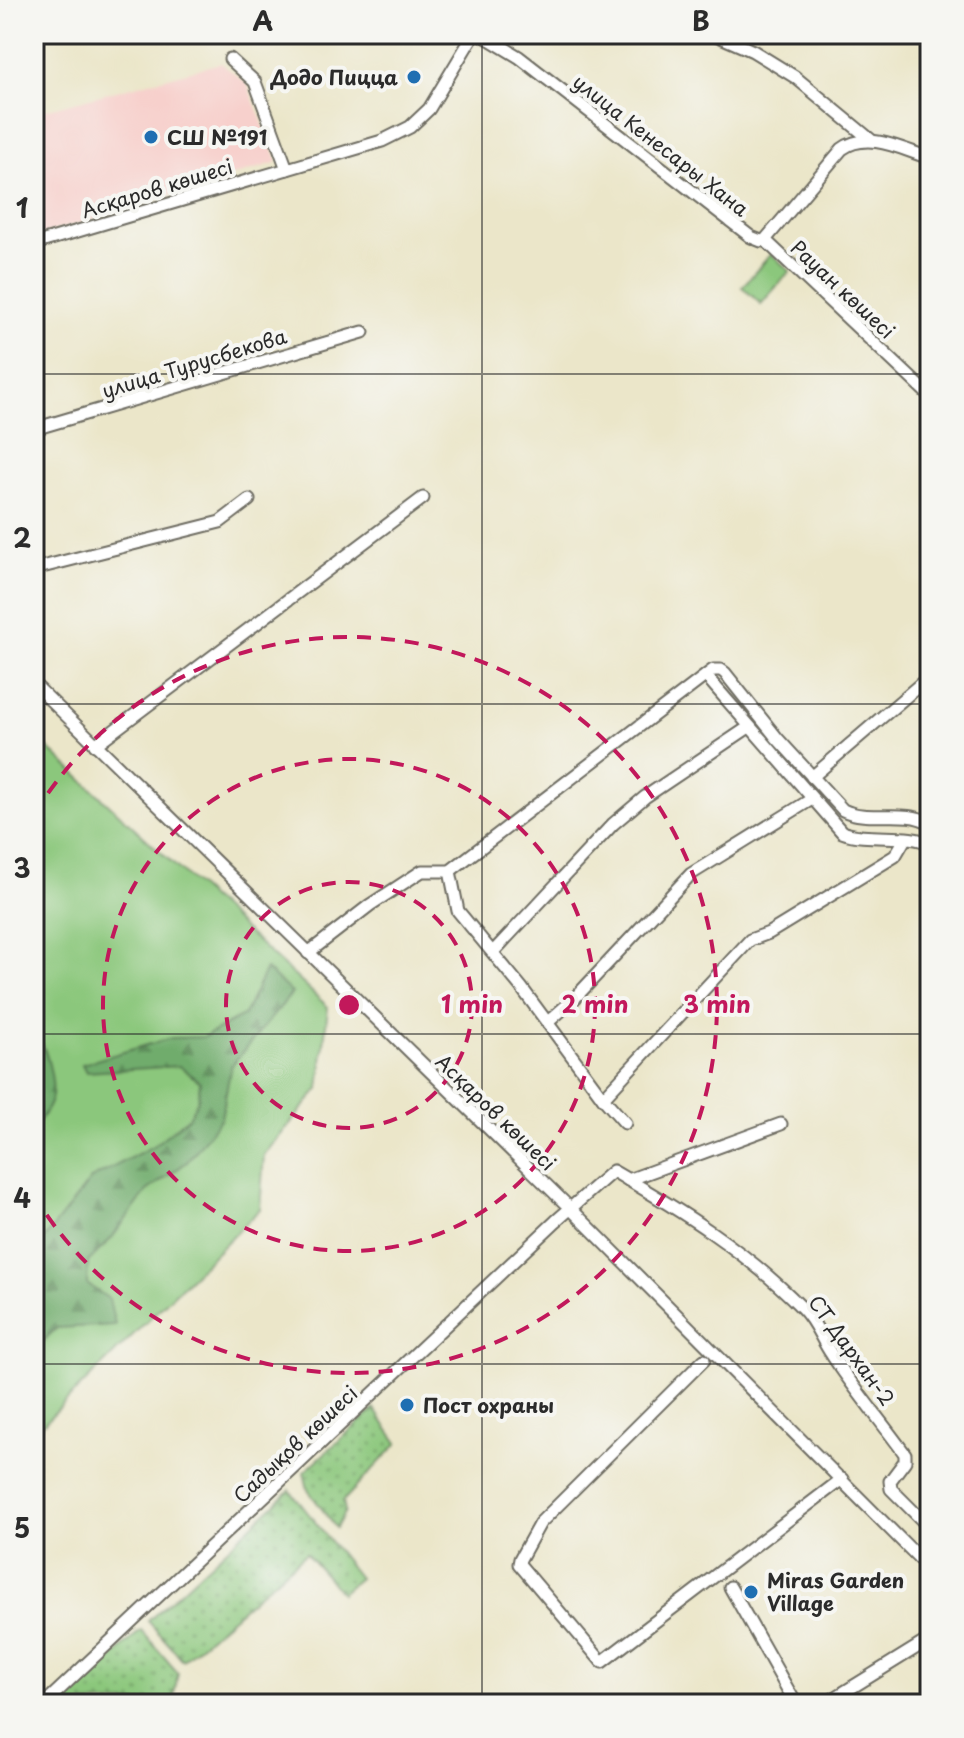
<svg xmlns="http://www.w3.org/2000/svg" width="964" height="1738" font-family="'Playpen Sans',sans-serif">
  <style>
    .built { fill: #f7d0cc }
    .grass { fill: #8bc77c; stroke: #5b7954; stroke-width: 2 }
    .forest { fill: url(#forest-firs); stroke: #4e6c4c; stroke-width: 2 }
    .garden { fill: url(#garden-dots); stroke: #5b7954; stroke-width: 2 }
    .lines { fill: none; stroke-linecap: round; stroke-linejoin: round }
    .minor-casing { stroke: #6e6c62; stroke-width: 15 }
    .minor { stroke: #fff; stroke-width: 11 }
    .grid { fill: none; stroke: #2b2b2b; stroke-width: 2; stroke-opacity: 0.55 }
    .ring { fill: none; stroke: #c2185b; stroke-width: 4; stroke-dasharray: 14 10 }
    .poi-dot { fill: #1f6fb2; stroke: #f6f6f2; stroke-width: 3 }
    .labels { text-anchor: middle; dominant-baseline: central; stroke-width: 8; stroke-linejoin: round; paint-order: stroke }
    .poi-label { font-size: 20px; font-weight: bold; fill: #2b2b2b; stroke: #f6f6f2; text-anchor: start }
    .street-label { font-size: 20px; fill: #2b2b2b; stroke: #f6f6f2 }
    .centre { fill: #c2185b; stroke: #f6f6f2; stroke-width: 4 }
    .ring-label { font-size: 24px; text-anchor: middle; font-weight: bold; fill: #c2185b; stroke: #f6f6f2; stroke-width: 8; stroke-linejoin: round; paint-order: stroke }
    .neatline { fill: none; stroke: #2b2b2b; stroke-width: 3 }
    .grid-label { font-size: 26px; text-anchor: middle; font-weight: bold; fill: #2b2b2b }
  </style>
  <defs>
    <pattern id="forest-firs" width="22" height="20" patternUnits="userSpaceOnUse" patternTransform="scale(2)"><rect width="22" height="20" fill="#70ac6c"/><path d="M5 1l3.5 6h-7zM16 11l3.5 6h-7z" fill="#5c8c59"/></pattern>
    <pattern id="garden-dots" width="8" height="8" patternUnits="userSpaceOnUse" patternTransform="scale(2)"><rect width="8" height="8" fill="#8bc77c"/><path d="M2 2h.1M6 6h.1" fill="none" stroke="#72a266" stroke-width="1.8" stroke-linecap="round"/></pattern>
  </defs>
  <rect width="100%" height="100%" fill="#f6f6f2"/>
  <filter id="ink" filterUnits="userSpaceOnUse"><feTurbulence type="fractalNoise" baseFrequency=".0125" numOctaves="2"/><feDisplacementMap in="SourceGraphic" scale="16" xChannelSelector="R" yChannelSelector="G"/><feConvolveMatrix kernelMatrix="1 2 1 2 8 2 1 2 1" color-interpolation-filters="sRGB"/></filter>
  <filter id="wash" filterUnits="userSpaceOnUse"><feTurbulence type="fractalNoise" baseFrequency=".006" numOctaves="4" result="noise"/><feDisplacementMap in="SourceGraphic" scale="32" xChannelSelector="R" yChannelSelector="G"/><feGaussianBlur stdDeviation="1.8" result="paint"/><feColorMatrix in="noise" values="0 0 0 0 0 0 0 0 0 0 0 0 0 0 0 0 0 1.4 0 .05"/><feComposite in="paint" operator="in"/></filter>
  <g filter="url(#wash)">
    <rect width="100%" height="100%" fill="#ebe6c9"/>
    <!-- built -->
    <path class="built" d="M221,63l26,21 31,78 -244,75v-124z"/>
    <!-- grass -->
    <g class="grass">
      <path d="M771,254l19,17 -29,33 -19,-17z"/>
      <path d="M34,735l294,272 -9,82 -55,66 -4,54 -226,224z"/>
    </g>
    <!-- forest -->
    <g class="forest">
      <path d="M266,969l26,24 -61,73 -10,52 -34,44 -40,29 -36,48 -23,23 -1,22 22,15 6,26 -58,3 -23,21v-97l57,-73 62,-33 36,-29 9,-18 2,-17 -21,-16 -93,6 -4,-8 89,-26 33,-1 40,-22z"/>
      <path d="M34,1032c12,10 22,53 17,68 -3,10 -10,19 -17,28z"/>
    </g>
    <!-- garden -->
    <g class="garden">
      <path d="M374,1409l24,34 -55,58 2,10 -9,17 -28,-38 -4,-18z"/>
      <path d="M290,1490l69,88 -18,15 -35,-40 -123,107 -35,-39z"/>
      <path d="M141,1630l37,43 -5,29 -110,2z"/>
    </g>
  </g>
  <g filter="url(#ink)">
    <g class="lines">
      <!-- minor casing -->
      <g class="minor-casing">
        <g id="minor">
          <path d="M481,34l38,23 232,180 10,4 4,-1 77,-91c26,-19 61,1 88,9"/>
          <path d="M714,34l39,17 42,26 76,63"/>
          <path d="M230,59l25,23 32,87"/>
          <path d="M765,240l165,156"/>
          <path d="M34,244l348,-103 28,-14 19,-18 45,-75"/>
          <path d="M34,429l329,-97"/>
          <path d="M34,569l186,-47 29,-22"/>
          <path d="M706,676l136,156c26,10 68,0 88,12"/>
          <path d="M34,684l537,525 359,360"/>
          <path d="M95,745l328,-247"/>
          <path d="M812,777l118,-101"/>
          <path d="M450,871l8,40 63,76 82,111 22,25"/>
          <path d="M493,952l120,-128 32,-27 104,-70"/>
          <path d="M308,953l62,-48 52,-34h28l263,-201h8l4,3 52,65 66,72c26,13 61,-2 87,13"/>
          <path d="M548,1022l25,-22 118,-126 121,-75"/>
          <path d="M603,1098l147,-158 19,-7 126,-77 10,-17"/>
          <path d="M628,1180l153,-56"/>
          <path d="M704,1360l-164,163 -20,36 -1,5 83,98 240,-183"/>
          <path d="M730,1587l66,117"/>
          <path d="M44,1704l512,-483 57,-50c69,40 133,80 189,137 14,14 19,31 30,47 22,34 49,66 73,99v7l-15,20 1,8 39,39"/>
          <path d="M825,1704l105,-65"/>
        </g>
      </g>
      <!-- minor -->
      <use href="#minor" class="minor"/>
    </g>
  </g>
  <!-- grid -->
  <path class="grid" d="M482,34v1670M34,374h896M34,704h896M34,1034h896M34,1364h896"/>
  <!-- distance rings -->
  <g class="ring">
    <circle cx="349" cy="1005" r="123"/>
    <circle cx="349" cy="1005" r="246"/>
    <path d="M35 813A368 368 0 1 1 35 1197"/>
  </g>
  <!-- markers -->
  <g class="poi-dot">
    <circle cx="414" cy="77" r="8"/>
    <circle cx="151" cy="137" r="8"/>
    <circle cx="407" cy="1405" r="8"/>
    <circle cx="751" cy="1592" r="8"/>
  </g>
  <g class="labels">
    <!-- poi labels -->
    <g class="poi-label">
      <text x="398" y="77" text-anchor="end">Додо Пицца</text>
      <text x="167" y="137">СШ №191</text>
      <text x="423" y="1405">Пост охраны</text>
      <text x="767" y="1580">Miras Garden<tspan x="767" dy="23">Village</tspan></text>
    </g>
    <!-- street labels -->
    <g class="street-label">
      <text transform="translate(661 145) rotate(38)">улица Кенесары Хана</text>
      <text transform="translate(157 188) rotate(-17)">Асқаров көшесі</text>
      <text transform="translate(843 289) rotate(43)">Рауан көшесі</text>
      <text transform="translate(194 363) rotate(-17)">улица Турусбекова</text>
      <text transform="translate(496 1112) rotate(44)">Асқаров көшесі</text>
      <text transform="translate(852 1350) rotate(54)">СТ Дархан-2</text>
      <text transform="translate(295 1444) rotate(-43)">Садықов көшесі</text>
    </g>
  </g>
  <circle cx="349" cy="1005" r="12" class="centre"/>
  <g class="ring-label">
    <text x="472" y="1013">1 min</text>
    <text x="595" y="1013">2 min</text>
    <text x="717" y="1013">3 min</text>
  </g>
  <!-- margin -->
  <rect width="964" height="1738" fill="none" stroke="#f6f6f2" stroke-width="88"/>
  <rect x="44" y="44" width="876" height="1650" class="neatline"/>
  <g class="grid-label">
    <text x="263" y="31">A</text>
    <text x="701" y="31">B</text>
    <text x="22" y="218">1</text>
    <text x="22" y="548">2</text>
    <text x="22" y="878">3</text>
    <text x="22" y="1208">4</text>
    <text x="22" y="1538">5</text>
  </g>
</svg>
